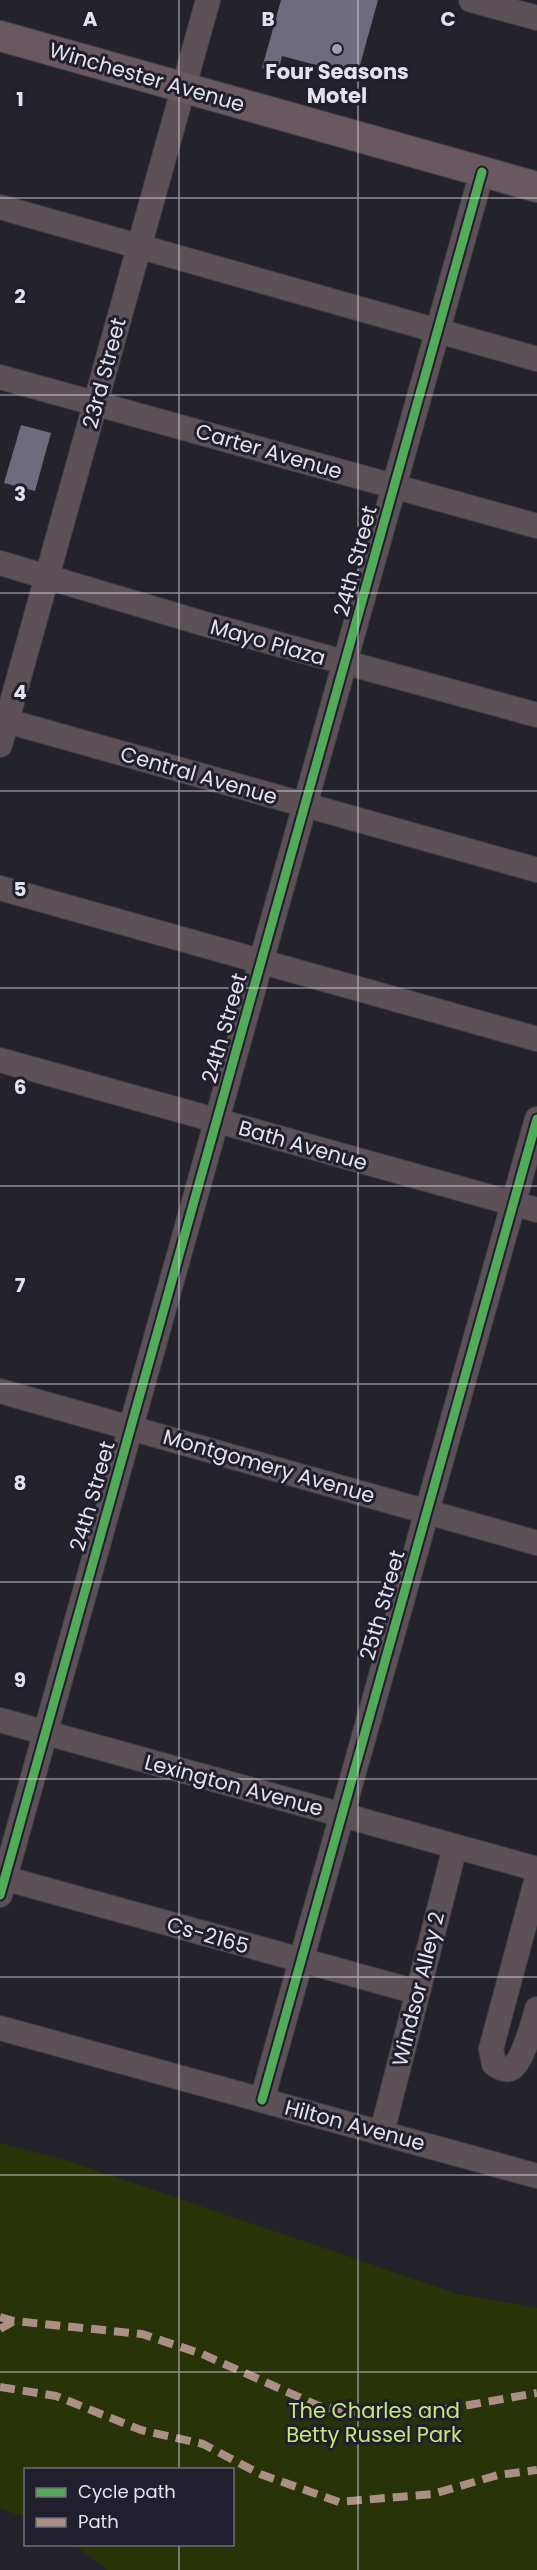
<svg xmlns="http://www.w3.org/2000/svg" width="537" height="2570" font-family="Poppins,sans-serif">
  <style>
    .green { fill: #283307 }
    .building { fill: #6e6b7f }
    .lines { fill: none; stroke-linecap: round; stroke-linejoin: round }
    .minor-casing { stroke: #403e44; stroke-width: 26 }
    .major-casing { stroke: #403e44; stroke-width: 32 }
    .minor { stroke: #5c5156; stroke-width: 24 }
    .major { stroke: #69585f; stroke-width: 30 }
    .quiet { stroke: #ac8f84; stroke-width: 8; stroke-dasharray: 15 8; stroke-linecap: butt }
    .cycleway-casing { stroke: #211f2e; stroke-width: 13 }
    .cycleway { stroke: #51ab58; stroke-width: 9 }
    .grid { fill: none; stroke: #e3e2ec; stroke-width: 1.5; stroke-opacity: 0.55 }
    .poi-dot { fill: #a09fa8; stroke: #211f2e; stroke-width: 2 }
    .labels { text-anchor: middle; dominant-baseline: central; stroke-width: 6; stroke-linejoin: round; paint-order: stroke }
    .poi-label { font-size: 21px; font-weight: bold; fill: #e3e2ec; stroke: #211f2e }
    .street-label { font-size: 21px; fill: #e3e2ec; stroke: #211f2e }
    .park-label { font-size: 21px; fill: #c5ea73; stroke: #211f2e }
    .grid-label { font-size: 20px; text-anchor: middle; font-weight: bold; fill: #e3e2ec; stroke: #211f2e; stroke-width: 6; stroke-linejoin: round; paint-order: stroke }
  </style>
  <rect width="100%" height="100%" fill="#24222a"/>
  <!-- green -->
  <path class="green" d="M0,2143l69,18 389,133 79,14v262h-429l-34,-25 158,-1v-74h-206l-1,47 -25,-8z"/>
  <!-- building -->
  <g class="building">
    <path d="M281,0h97l-21,76 -75,-20 -4,17 -16,-5z"/>
    <path d="M21,425l30,8 -16,58 -31,-8z"/>
  </g>
  <g class="lines">
    <!-- minor casing -->
    <g class="minor-casing">
      <g id="minor">
        <path d="M471,0l66,18"/>
        <path d="M0,207l537,152"/>
        <path d="M0,377l537,149"/>
        <path d="M0,563l205,61 332,91"/>
        <path d="M0,719l537,151"/>
        <path d="M0,745l208,-745"/>
        <path d="M0,888l537,151"/>
        <path d="M0,1060l537,150"/>
        <path d="M0,1391l537,152"/>
        <path d="M0,1720l537,149"/>
        <path d="M0,1877l417,115"/>
        <path d="M537,1878l-46,171 3,15c5,3 12,8 18,4 11,-8 21,-45 25,-59"/>
        <path d="M0,1895l482,-1723"/>
        <path d="M0,2028l537,148"/>
        <path d="M262,2100l275,-981"/>
        <path d="M382,2132l73,-285"/>
      </g>
    </g>
    <!-- major casing -->
    <g class="major-casing">
      <path id="major" d="M0,36l537,151"/>
    </g>
    <!-- minor -->
    <use href="#minor" class="minor"/>
    <!-- major -->
    <use href="#major" class="major"/>
    <!-- quiet -->
    <g class="quiet">
      <path d="M0,2317l14,4 128,13 60,20 117,52 31,6 62,3 125,-22"/>
      <path d="M0,2329l14,-8"/>
      <path d="M0,2387l56,9 85,34 62,14 57,30 79,28 94,-8 65,-19 39,-5"/>
    </g>
    <!-- cycleway casing -->
    <g class="cycleway-casing">
      <g id="cycleway">
        <path d="M0,1895l482,-1723"/>
        <path d="M262,2100l275,-981"/>
      </g>
    </g>
    <!-- cycleway -->
    <use href="#cycleway" class="cycleway"/>
  </g>
  <!-- grid -->
  <path class="grid" d="M179,0v2470M358,0v2570M0,198h537M0,395h537M0,593h537M0,791h537M0,988h537M0,1186h537M0,1384h537M0,1582h537M0,1779h537M0,1977h537M0,2175h537M0,2372h537M179,2544v26"/>
  <!-- markers -->
  <circle class="poi-dot" cx="337" cy="49" r="6"/>
  <g class="labels">
    <!-- poi labels -->
    <g class="poi-label">
      <text x="337" y="71">Four Seasons<tspan x="337" dy="24">Motel</tspan></text>
    </g>
    <!-- street labels -->
    <g class="street-label">
      <text transform="translate(147 77) rotate(16)">Winchester Avenue</text>
      <text transform="translate(104 373) rotate(-75)">23rd Street</text>
      <text transform="translate(269 451) rotate(16)">Carter Avenue</text>
      <text transform="translate(355 561) rotate(-75)">24th Street</text>
      <text transform="translate(268 642) rotate(16)">Mayo Plaza</text>
      <text transform="translate(199 775) rotate(16)">Central Avenue</text>
      <text transform="translate(224 1028) rotate(-74)">24th Street</text>
      <text transform="translate(303 1145) rotate(16)">Bath Avenue</text>
      <text transform="translate(269 1466) rotate(16)">Montgomery Avenue</text>
      <text transform="translate(92 1496) rotate(-74)">24th Street</text>
      <text transform="translate(382 1605) rotate(-74)">25th Street</text>
      <text transform="translate(234 1785) rotate(15)">Lexington Avenue</text>
      <text transform="translate(208 1935) rotate(16)">Cs-2165</text>
      <text transform="translate(418 1989) rotate(-76)">Windsor Alley 2</text>
      <text transform="translate(355 2125) rotate(15)">Hilton Avenue</text>
    </g>
    <!-- park labels -->
    <g class="park-label">
      <text x="374" y="2410">The Charles and<tspan x="374" dy="24">Betty Russel Park</tspan></text>
    </g>
  </g>
  <g class="grid-label">
    <text x="90" y="26">A</text>
    <text x="268" y="26">B</text>
    <text x="448" y="26">C</text>
    <text x="20" y="106">1</text>
    <text x="20" y="303">2</text>
    <text x="20" y="501">3</text>
    <text x="20" y="699">4</text>
    <text x="20" y="896">5</text>
    <text x="20" y="1094">6</text>
    <text x="20" y="1292">7</text>
    <text x="20" y="1490">8</text>
    <text x="20" y="1687">9</text>
  </g>
  <!-- legend -->
  <rect x="24" y="2468" width="210" height="78" fill="#211f2e" stroke="#6f6d7a" stroke-width="1.5"/>
  <rect x="36" y="2488" width="30" height="9" fill="#51ab58" stroke="#6f6d7a" stroke-width="1.5"/>
  <text x="78" y="2498" font-size="18" fill="#e3e2ec">Cycle path</text>
  <rect x="36" y="2518" width="30" height="9" fill="#ac8f84" stroke="#6f6d7a" stroke-width="1.5"/>
  <text x="78" y="2528" font-size="18" fill="#e3e2ec">Path</text>
</svg>
